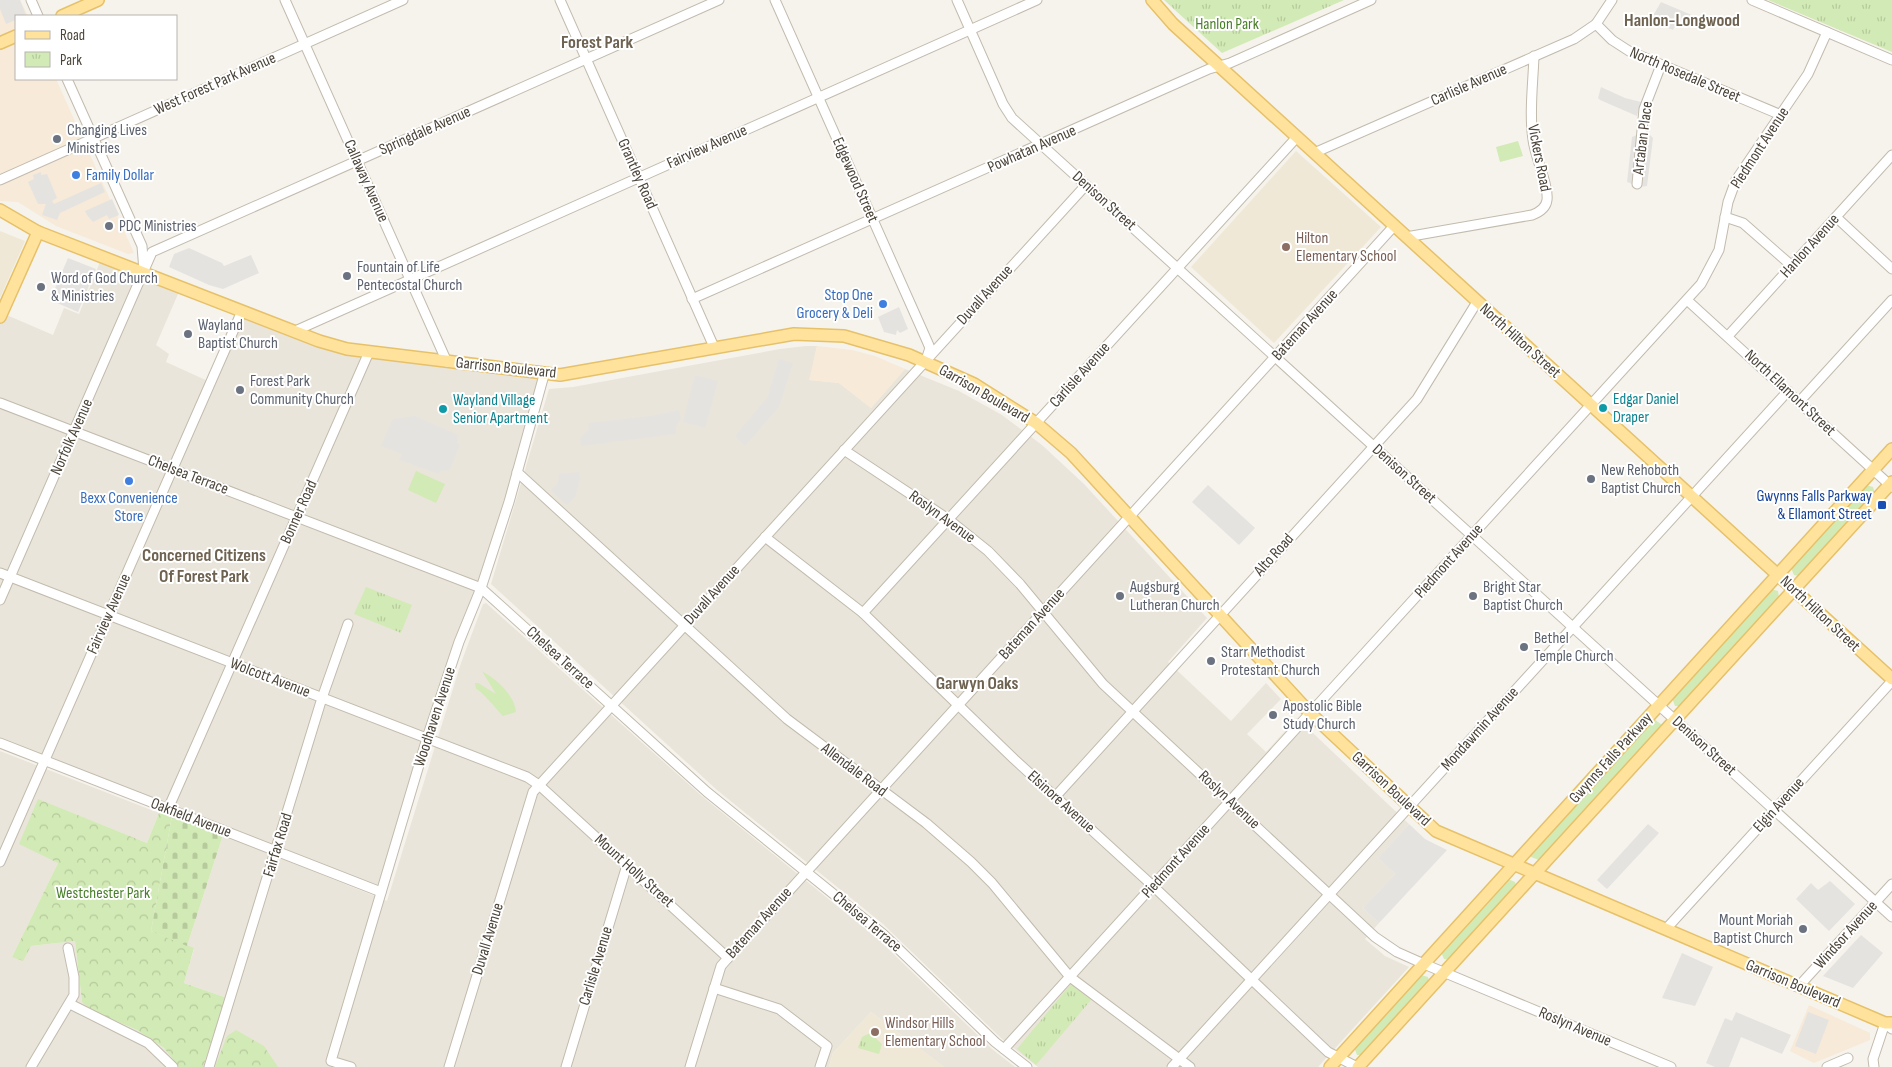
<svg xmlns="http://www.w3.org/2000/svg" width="1892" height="1067" font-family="'Sofia Sans Condensed',sans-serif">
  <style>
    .residential { fill: #eae5da }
    .commercial { fill: #f7ead8 }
    .education { fill: #efe8d6 }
    .green { fill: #d2eab5 }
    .forest { fill: url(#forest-crowns) }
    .cemetery { fill: url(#cemetery-stones) }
    .park { fill: url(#park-tufts) }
    .parking { fill: #e5e3e0 }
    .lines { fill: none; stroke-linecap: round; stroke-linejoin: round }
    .minor-casing { stroke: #c2bbae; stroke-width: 11 }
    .major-casing { stroke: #e6c16a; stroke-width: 14 }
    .minor { stroke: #fff; stroke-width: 9 }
    .major { stroke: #ffe39c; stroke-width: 11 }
    .worship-dot { fill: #6b7280; stroke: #fff; stroke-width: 2 }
    .shop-dot { fill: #3f7fe0; stroke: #fff; stroke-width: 2 }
    .education-dot { fill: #8d6e63; stroke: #fff; stroke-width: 2 }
    .culture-dot { fill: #0f9aa8; stroke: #fff; stroke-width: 2 }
    .transit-dot { fill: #1a4fb4; stroke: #fff; stroke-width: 2 }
    .labels { text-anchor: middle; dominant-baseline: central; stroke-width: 4; stroke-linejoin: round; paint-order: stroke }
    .park-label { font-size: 16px; fill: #4a7f2a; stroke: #fff }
    .street-label { font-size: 16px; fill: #4b4439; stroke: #fff }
    .worship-label { font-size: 16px; fill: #5b616d; stroke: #fff; text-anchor: start }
    .shop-label { font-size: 16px; fill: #366cbe; stroke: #fff; text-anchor: start }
    .education-label { font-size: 16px; fill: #785e54; stroke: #fff; text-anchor: start }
    .culture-label { font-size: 16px; fill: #0d838f; stroke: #fff; text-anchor: start }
    .transit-label { font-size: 16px; fill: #164399; stroke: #fff; text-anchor: end }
    .neighbourhood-label { font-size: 18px; font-weight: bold; fill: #6e6250; stroke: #fff }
  </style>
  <defs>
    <pattern id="forest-crowns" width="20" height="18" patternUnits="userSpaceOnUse" patternTransform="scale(1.25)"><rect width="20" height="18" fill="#d2eab5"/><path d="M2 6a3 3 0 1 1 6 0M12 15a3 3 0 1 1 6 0" fill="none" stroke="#b6ca9c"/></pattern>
    <pattern id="cemetery-stones" width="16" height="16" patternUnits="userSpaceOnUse" patternTransform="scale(1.25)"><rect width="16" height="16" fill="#d2eab5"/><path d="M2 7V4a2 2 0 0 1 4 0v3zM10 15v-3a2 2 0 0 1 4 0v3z" fill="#b6ca9c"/></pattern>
    <pattern id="park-tufts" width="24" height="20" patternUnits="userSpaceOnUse" patternTransform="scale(1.25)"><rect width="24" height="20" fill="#d2eab5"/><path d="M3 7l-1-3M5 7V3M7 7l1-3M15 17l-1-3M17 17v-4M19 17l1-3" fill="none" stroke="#b6ca9c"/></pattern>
  </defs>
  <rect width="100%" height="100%" fill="#f6f3ec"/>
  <!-- residential -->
  <g class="residential">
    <path d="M102,257l79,30 -25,58 13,9 -3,8 44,20 32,-71 77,30 225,34 -27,97 -58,170 -78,250 -381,-149v-426l2,-4 51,22 11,-27 15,6z"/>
    <path d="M806,346h11l-7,34 29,3 32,25 34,-39 54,22 43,24 40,30 42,39 123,134 -39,44 63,59 35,-38 15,16 -34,35 19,18 31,-34 112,106 -31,34 17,16 -32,34 16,15 -14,16 20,17 24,11 -91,100h-280l-36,-28 -119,-115 -166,-134 -226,-206 58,-195 24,-2 207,-38z"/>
    <path d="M486,603l217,194 176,143 113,109 23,18h-71l-73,-55 -38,41 -4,14h-626l24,-69 -43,-15 10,-34 -7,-3 36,-111 164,66 74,-238 22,-59z"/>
    <path d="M0,751l159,62 -12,30 -98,-39 9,59 -46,94 19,-11 44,-5 7,61 29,18 26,10 27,18 15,19h-179z"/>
  </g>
  <!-- commercial -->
  <g class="commercial">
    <path d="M0,0h20l8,16h-12v63h40l78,174 -6,1 -72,-28 -38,-24 -18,-1z"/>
    <path d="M817,346l35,4 23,6 30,13 -34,39 -32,-25 -30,-3z"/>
    <path d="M1809,1005l61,28v7l-56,23 -24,-12z"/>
  </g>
  <!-- education -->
  <g class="education">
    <path d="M1296,151l85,76 -107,116 -83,-76z"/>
    <path d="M0,231l25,10 -25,57z"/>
    <path d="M871,1012l73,55h-115l4,-14z"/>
  </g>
  <!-- green -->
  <g class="green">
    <path d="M1518,141l5,15 -23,6 -4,-15z"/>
    <path d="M416,471l29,13 -9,19 -28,-13z"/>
    <path d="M1866,485l7,2 2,7 -76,82 -5,-1 -3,-7z"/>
    <path d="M1771,589l7,2 1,7 -99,108h-5l-3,-8z"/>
    <path d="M482,671c15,9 32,23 34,41l-13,4c-5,-5 -21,-25 -27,-27l-1,-6h3l18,11z"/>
    <path d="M1654,719l8,6 -1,3 -122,132 -8,-3 -2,-3z"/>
    <path d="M1508,879l7,3 1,3 -66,75 -6,-1 -3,-7z"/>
    <path d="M1421,975l7,2 1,4 -67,74h-5l-3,-8z"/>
  </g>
  <!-- forest -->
  <g class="forest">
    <path d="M38,799l109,44 12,-30 13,3 -21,115 43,17 -10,35 43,15 -24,69h-24l-15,-19 -27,-18 -47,-20 -8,-8 -7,-61 -44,5 -8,15 -11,-4 46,-94 -39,-19z"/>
    <path d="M236,1030l28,16 14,21h-63l12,-31z"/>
  </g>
  <!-- cemetery -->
  <path class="cemetery" d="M172,816l51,19 -36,111 -36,-15z"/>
  <!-- park -->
  <g class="park">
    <path d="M1164,0h180l-122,53z"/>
    <path d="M1768,0h124v52z"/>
    <path d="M366,587l46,18 -11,28 -47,-19z"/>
    <path d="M1071,984l20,16 -55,65 -19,-16z"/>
    <path d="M870,1033l12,11 -3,10 -21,-6 4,-11z"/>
  </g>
  <!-- parking -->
  <g class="parking">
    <path d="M0,0h20l6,15 -10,1v4l-10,4 -6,-15z"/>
    <path d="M1661,2l33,14v11l-16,-7 -5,10 -20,-8 1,-8z"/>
    <path d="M1601,87l24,11 16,4 -4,14 -37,-16 -2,-2z"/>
    <path d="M1639,134h10l4,4 -6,48 -7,1 -13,-5 5,-45z"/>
    <path d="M41,172v3l6,-1 10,24 -5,3 2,3 47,-21 4,9 -45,21 -3,7 -15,-5 4,-11h-8l-10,-22 6,-3 -1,-4z"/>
    <path d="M112,199l7,16 -10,4 -2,-4 -14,7 -6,-7 -2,-4z"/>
    <path d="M189,248l33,15 2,3 27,-11 8,18 -36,16 -14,-4 -40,-18 5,-13z"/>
    <path d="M68,258l28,11 -18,43 -28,-12z"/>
    <path d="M899,307l9,22 -8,4 -3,-3 -1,5 -12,-3 -6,-15z"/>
    <path d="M779,359l14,4 -14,44 -34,39 -10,-10 32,-38z"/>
    <path d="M695,375l23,6 -13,47 -22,-6z"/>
    <path d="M679,410l2,8 -5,8v8l-95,12 -1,-8 9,-9 -1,-6 63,-7z"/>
    <path d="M415,416l43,19 -1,8 3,2 -11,26 -8,-1 -2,4 -40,-14 3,-6 -21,-8 12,-27z"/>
    <path d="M579,472l1,6 -4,17 -9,10 -16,-15 7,-7 1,-9z"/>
    <path d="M1208,485l47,43 -16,17 -47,-43z"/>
    <path d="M1409,824l16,15 22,11 -68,73 -16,-15 32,-34 -17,-16z"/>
    <path d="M1648,824l11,9 -52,56 -10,-9z"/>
    <path d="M1830,881l25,23 -26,27 -33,-32 15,-16 7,7z"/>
    <path d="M1861,935l22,18 -30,35 -30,-12z"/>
    <path d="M1682,953l31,14 -18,39 -33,-8z"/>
    <path d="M1736,1012l55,23 -9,19 -41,-17 -12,30h-14l-9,-4 19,-45 7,3z"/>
    <path d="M1808,1012l21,8 -13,34 -21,-8z"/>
  </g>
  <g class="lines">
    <!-- minor casing -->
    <g class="minor-casing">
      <g id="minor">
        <path d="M31,0l7,16"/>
        <path d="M285,0l162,362"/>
        <path d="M560,0l154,347"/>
        <path d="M775,0l152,341 3,7 -3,9"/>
        <path d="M957,0l46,104 9,14 880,799"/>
        <path d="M1752,0l140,60"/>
        <path d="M1596,24l16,16 17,11 152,64"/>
        <path d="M67,79l75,167 2,25"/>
        <path d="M1314,153l260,-114 22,-15 16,-24"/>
        <path d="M0,180l403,-180"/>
        <path d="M1637,184l7,-75 17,-44"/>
        <path d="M1725,217l18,6 49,43"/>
        <path d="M1836,217l56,52"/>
        <path d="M1406,237l126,-22c8,-3 14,-7 15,-15 2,-15 -12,-42 -14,-60 -4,-27 0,-56 1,-84"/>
        <path d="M692,299l517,-230 21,-6 141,-63"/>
        <path d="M1687,300l205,187"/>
        <path d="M295,331l742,-331"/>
        <path d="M1728,336l164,-181"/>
        <path d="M1799,402l93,-102"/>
        <path d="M0,403l481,185 226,204 176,142 112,108 32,25"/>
        <path d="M844,450l104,69 40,32 32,33 83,100 272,253 22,15 27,12 247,103"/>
        <path d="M517,472l270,247 139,104 45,39 21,21 78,94 120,90"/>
        <path d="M765,537l98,76 151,146 139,127 175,166 29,15"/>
        <path d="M0,573l527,204 12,8 189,173"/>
        <path d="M0,600l152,-348 567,-252"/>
        <path d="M863,613l434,-476"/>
        <path d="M0,743l381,149"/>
        <path d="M1055,797l362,-398 60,-97"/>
        <path d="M168,809l201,-457"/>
        <path d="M0,862l242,-551"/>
        <path d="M1666,929l226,-248"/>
        <path d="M1799,986l93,-102"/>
        <path d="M714,988l65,21 48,37 -7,21"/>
        <path d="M70,1004l78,39 25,24"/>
        <path d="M1004,1049l697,-765 18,-34 9,-48 8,-22 72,-106 19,-42"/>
        <path d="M31,1067l43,-72v-18l-6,-29"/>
        <path d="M209,1067l113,-369 26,-74"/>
        <path d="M351,1067l-20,-6 96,-323 32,-96 22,-54 28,-86 35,-127"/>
        <path d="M449,1067l84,-275 553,-607"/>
        <path d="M566,1067l61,-202"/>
        <path d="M690,1067l31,-101 7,-8 666,-732"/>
        <path d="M1172,1067l616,-676"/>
        <path d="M1827,1067l21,-9"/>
        <path d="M1874,1067l-1,-8 12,-36 7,6"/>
      </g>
    </g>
    <!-- major casing -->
    <g class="major-casing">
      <g id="major">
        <path d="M1152,0l21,24 719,655"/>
        <path d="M62,16l36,-16"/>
        <path d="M0,43l16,-7"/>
        <path d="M0,210l38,22 281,109 28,8 213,26 234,-41 50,2 65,19 65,29 62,39 35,30 239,260 126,118 449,192h7"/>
        <path d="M0,317l38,-85"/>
        <path d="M1330,1067l562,-618"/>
        <path d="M1358,1067l534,-585"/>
      </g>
    </g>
    <!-- minor -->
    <use href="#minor" class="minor"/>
    <!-- major -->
    <use href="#major" class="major"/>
  </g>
  <!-- markers -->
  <g class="worship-dot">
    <circle cx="57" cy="139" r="5"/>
    <circle cx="109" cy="226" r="5"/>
    <circle cx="347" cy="276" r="5"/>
    <circle cx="41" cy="287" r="5"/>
    <circle cx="188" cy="334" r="5"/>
    <circle cx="240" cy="390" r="5"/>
    <circle cx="1591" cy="479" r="5"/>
    <circle cx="1120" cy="596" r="5"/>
    <circle cx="1473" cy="596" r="5"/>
    <circle cx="1524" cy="647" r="5"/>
    <circle cx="1211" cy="661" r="5"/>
    <circle cx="1273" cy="715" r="5"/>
    <circle cx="1803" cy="929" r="5"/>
  </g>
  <g class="shop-dot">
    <circle cx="76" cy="175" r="5"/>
    <circle cx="883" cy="304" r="5"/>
    <circle cx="129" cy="481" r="5"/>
  </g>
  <g class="education-dot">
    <circle cx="1286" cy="247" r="5"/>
    <circle cx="875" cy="1032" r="5"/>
  </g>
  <g class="culture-dot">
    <circle cx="1603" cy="408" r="5"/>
    <circle cx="443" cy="409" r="5"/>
  </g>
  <rect class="transit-dot" x="1877" y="500" width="10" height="10" rx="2.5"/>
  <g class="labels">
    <!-- park labels -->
    <g class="park-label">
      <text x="1227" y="24">Hanlon Park</text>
      <text x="103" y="893">Westchester Park</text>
    </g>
    <!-- street labels -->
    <g class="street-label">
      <text transform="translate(1685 75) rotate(23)">North Rosedale Street</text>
      <text transform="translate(215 84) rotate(-24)">West Forest Park Avenue</text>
      <text transform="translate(1469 85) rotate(-24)">Carlisle Avenue</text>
      <text transform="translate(425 131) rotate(-24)">Springdale Avenue</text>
      <text transform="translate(1643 138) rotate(-83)">Artaban Place</text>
      <text transform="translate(707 147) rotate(-24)">Fairview Avenue</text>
      <text transform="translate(1760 148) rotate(-57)">Piedmont Avenue</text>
      <text transform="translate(1032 149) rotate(-24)">Powhatan Avenue</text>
      <text transform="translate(1539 158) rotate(79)">Vickers Road</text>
      <text transform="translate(637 174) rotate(66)">Grantley Road</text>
      <text transform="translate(855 180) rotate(66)">Edgewood Street</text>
      <text transform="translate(366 181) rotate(66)">Callaway Avenue</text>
      <text transform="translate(1104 201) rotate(42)">Denison Street</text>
      <text transform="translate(1810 246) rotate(-48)">Hanlon Avenue</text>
      <text transform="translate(985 295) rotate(-48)">Duvall Avenue</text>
      <text transform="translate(1305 325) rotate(-48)">Bateman Avenue</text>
      <text transform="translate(1520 341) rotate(42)">North Hilton Street</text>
      <text transform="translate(506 368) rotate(6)">Garrison Boulevard</text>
      <text transform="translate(1080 375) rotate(-48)">Carlisle Avenue</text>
      <text transform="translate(1790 393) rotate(43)">North Ellamont Street</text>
      <text transform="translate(984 394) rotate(30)">Garrison Boulevard</text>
      <text transform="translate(72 437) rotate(-66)">Norfolk Avenue</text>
      <text transform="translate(1404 474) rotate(42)">Denison Street</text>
      <text transform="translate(188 475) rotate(21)">Chelsea Terrace</text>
      <text transform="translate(299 512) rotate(-66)">Bonner Road</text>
      <text transform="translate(942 517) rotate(36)">Roslyn Avenue</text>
      <text transform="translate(1274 555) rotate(-48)">Alto Road</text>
      <text transform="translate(1449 561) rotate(-48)">Piedmont Avenue</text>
      <text transform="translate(712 595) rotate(-48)">Duvall Avenue</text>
      <text transform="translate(109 614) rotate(-66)">Fairview Avenue</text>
      <text transform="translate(1820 614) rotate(43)">North Hilton Street</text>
      <text transform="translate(1032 624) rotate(-48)">Bateman Avenue</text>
      <text transform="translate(560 658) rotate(42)">Chelsea Terrace</text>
      <text transform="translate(270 678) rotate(21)">Wolcott Avenue</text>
      <text transform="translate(435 717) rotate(-72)">Woodhaven Avenue</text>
      <text transform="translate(1480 729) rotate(-48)">Mondawmin Avenue</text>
      <text transform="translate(1704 746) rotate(42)">Denison Street</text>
      <text transform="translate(1611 758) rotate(-48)">Gwynns Falls Parkway</text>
      <text transform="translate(854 770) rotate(37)">Allendale Road</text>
      <text transform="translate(1391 789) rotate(43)">Garrison Boulevard</text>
      <text transform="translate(1229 800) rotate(43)">Roslyn Avenue</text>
      <text transform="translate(1061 802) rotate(42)">Elsinore Avenue</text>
      <text transform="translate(1779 805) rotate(-48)">Elgin Avenue</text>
      <text transform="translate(191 818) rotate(21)">Oakfield Avenue</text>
      <text transform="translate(278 845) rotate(-73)">Fairfax Road</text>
      <text transform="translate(1176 861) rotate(-48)">Piedmont Avenue</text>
      <text transform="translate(634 871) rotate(42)">Mount Holly Street</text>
      <text transform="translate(867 922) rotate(40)">Chelsea Terrace</text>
      <text transform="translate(759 923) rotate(-48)">Bateman Avenue</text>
      <text transform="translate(1846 935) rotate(-48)">Windsor Avenue</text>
      <text transform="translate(488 939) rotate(-73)">Duvall Avenue</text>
      <text transform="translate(596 966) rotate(-73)">Carlisle Avenue</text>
      <text transform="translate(1793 984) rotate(23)">Garrison Boulevard</text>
      <text transform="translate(1575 1027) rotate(23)">Roslyn Avenue</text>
    </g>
    <!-- worship labels -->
    <g class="worship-label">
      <text x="67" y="130">Changing Lives<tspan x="67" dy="18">Ministries</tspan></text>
      <text x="119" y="226">PDC Ministries</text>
      <text x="357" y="267">Fountain of Life<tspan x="357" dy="18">Pentecostal Church</tspan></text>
      <text x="51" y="278">Word of God Church<tspan x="51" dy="18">&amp; Ministries</tspan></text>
      <text x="198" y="325">Wayland<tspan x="198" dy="18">Baptist Church</tspan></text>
      <text x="250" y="381">Forest Park<tspan x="250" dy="18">Community Church</tspan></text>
      <text x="1601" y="470">New Rehoboth<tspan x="1601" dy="18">Baptist Church</tspan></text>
      <text x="1130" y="587">Augsburg<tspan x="1130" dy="18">Lutheran Church</tspan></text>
      <text x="1483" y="587">Bright Star<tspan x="1483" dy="18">Baptist Church</tspan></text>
      <text x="1534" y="638">Bethel<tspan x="1534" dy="18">Temple Church</tspan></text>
      <text x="1221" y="652">Starr Methodist<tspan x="1221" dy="18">Protestant Church</tspan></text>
      <text x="1283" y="706">Apostolic Bible<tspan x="1283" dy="18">Study Church</tspan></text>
      <text x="1793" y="920" text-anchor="end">Mount Moriah<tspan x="1793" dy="18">Baptist Church</tspan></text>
    </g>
    <!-- shop labels -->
    <g class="shop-label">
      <text x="86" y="175">Family Dollar</text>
      <text x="873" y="295" text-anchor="end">Stop One<tspan x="873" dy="18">Grocery &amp; Deli</tspan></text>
      <text x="129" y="498" text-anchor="middle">Bexx Convenience<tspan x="129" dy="18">Store</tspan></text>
    </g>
    <!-- education labels -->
    <g class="education-label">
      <text x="1296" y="238">Hilton<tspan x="1296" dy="18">Elementary School</tspan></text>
      <text x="885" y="1023">Windsor Hills<tspan x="885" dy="18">Elementary School</tspan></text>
    </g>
    <!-- culture labels -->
    <g class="culture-label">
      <text x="1613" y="399">Edgar Daniel<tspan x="1613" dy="18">Draper</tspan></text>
      <text x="453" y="400">Wayland Village<tspan x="453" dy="18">Senior Apartment</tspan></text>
    </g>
    <!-- transit labels -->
    <g class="transit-label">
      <text x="1872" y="496">Gwynns Falls Parkway<tspan x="1872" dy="18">&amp; Ellamont Street</tspan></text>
    </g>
    <!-- neighbourhood labels -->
    <g class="neighbourhood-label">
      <text x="1682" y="20">Hanlon-Longwood</text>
      <text x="597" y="42">Forest Park</text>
      <text x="204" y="555">Concerned Citizens<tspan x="204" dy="21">Of Forest Park</tspan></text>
      <text x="977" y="683">Garwyn Oaks</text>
    </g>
  </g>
  <!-- legend -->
  <rect x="15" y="15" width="162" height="65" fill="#ffffff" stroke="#b7b4b0"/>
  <rect x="25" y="31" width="25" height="8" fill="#ffe39c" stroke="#b7b4b0"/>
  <text x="60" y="40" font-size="15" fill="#4b4439">Road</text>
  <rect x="25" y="52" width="25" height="15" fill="url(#park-tufts)" stroke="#b7b4b0"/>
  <text x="60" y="65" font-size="15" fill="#4b4439">Park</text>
</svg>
